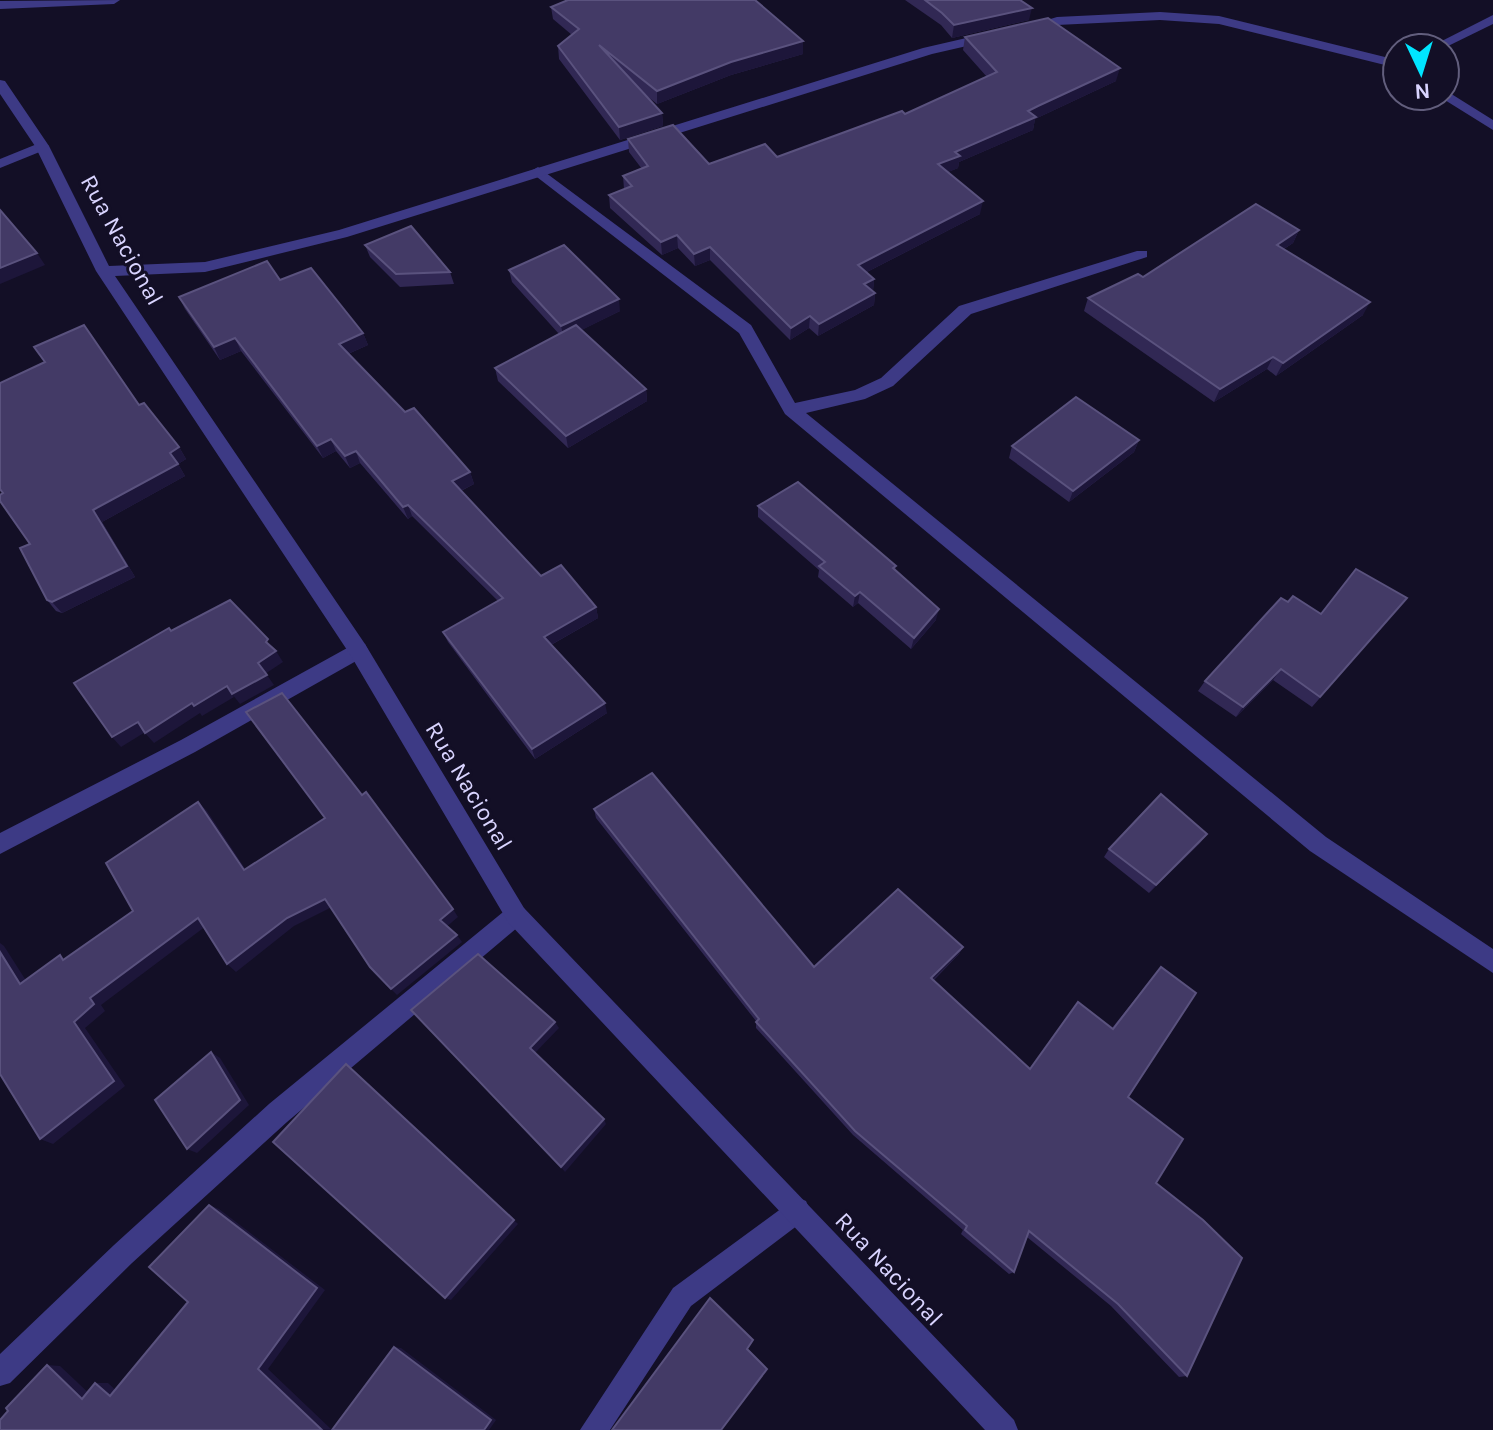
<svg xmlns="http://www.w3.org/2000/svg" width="1493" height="1430" font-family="Karla,sans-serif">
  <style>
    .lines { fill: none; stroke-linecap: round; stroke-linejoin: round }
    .minor { fill: #3d3a85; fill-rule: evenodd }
    .tertiary { fill: #3d3a85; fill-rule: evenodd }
    .wall { fill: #312854 }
    .shaded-wall { fill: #1d163a }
    .building { fill: #433a66; stroke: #5a527e; stroke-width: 2 }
    .labels { text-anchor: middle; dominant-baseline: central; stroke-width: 6; stroke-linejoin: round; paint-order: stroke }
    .street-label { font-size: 24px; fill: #d9d4ff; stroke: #130f26 }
  </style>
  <rect width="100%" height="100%" fill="#130f26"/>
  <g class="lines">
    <!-- minor -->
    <g class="minor">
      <path d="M120,0l-6,4 -114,5v-8z"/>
      <path d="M1493,15v9l-49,24h-16z"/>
      <path d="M42,142l7,4 -2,3 -47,19v-9z"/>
      <path d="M538,167l213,158 44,78 60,-13 26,-12 78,-72 178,-55h10v6l-176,57 -78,72 -28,13 -59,14 520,424 167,112v24l-183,-122 -525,-437 -46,-81 -206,-159 -2,-3z"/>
      <path d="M358,642l7,2 3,6 -3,6 -170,96 -195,102v-21l181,-93z"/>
      <path d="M516,905l8,3 3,7 -3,7 -237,200 -155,141 -122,120 -10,3v-32l114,-109 155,-141 239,-196z"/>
      <path d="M797,1197l9,4 4,9 -4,9 -115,87 -81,124h-30l93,-142z"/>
    </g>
    <!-- tertiary -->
    <g class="tertiary">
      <path d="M1160,12l59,4 178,44v8l-178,-44 -59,-4 -103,5 -30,7 -6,-4 36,-11z"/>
      <path d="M988,33l6,4 -1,3 -61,14 -585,183 -142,35 -90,4 250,368 159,264 490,512 4,10h-33l-477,-508 -157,-266 -255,-385 -61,-125 -35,-52v-14l5,1 44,65 60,120 96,-4 134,-32 584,-182z"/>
      <path d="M1445,90l48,30v10l-53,-33 5,-1z"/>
    </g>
  </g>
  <!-- wall -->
  <g class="wall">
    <path d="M905,0h115l9,20 -77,18 -11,-13z"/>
    <path d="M551,7l252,34v13l-72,21 -74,29 -14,-11 19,20 1,13 -43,14 -61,-81 -1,-13 14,-11 -19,-16z"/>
    <path d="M965,37l151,44 -81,38 -2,11 -74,32 -1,6 -10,4 32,42 -113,58 7,7 -1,12 2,2 -1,12 -56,31 -9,-8 -19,12 -80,-80 -15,6 -17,-18 -16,7 -52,-47 -1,-13 15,-6 -1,-13 19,-7 -13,-17 -1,-13 81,25 68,-7 128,-43 82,-37 -24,-27z"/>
    <path d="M1299,230l-6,13 -9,6 79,66 -87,61 -9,-7 -53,33 -130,-91 4,-13 55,-21z"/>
    <path d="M365,245l85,27 4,12 -54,3 -30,-30z"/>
    <path d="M509,270l111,41 -39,19 65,59 1,12 -79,47 -70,-67 -3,-13 64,-34 -47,-52z"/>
    <path d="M280,280l83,53 5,12 -20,9 57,58 65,60 4,12 -13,7 80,85 55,31 2,11 -47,27 56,68 -72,46 -87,-117 -5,-10 55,-31 -86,-85 -4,3 -48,-56 -10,5 -14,-17 -13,7 -82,-107 -21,9 -35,-51 -6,-12z"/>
    <path d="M139,405l40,42 7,12 -8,5 7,12 -83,46 33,55 -73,36 -6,-2 -9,-11z"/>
    <path d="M1139,440l-5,12 -65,50 -60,-44 3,-12z"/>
    <path d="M758,506l138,60 -1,4 41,50 -25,29 -53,-46 -5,4 -35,-30 1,-7 -61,-53z"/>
    <path d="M1407,598l-95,109 -39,-27 -37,37 -38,-26 7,-10 83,-79 33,12z"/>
    <path d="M594,809l220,158 149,-20 -4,7 -25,26 95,89 83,-41 49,-61 -33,130 28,86 31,193 -8,1 -68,-71 -84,-69 -13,35 -5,2 -48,-40 2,-4 -110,-95 -97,-107v-7l-160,-203z"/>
    <path d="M1207,834l-7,9 -51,50 -45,-36 5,-8z"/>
  </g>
  <!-- shaded-wall -->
  <g class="shaded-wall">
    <path d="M1032,8l-3,12 -77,18 2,-13z"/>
    <path d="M803,41v13l-72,21 -74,29v-13l74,-29z"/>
    <path d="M1120,68l-4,13 -81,38 -2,11 -74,32 -1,6 -22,9 2,-13 17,-12 73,-41z"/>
    <path d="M662,113l1,13 -43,14 -1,-13z"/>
    <path d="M983,201l-3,13 -123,63 1,-12z"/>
    <path d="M1299,230l-6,13 -22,14 6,-12z"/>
    <path d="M677,235l1,13 -16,7 -1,-13z"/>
    <path d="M710,247v13l-15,6 -1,-12z"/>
    <path d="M37,253l8,12 -45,19v-16z"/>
    <path d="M874,279l-1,13 -9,-8z"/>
    <path d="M875,293l-1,12 -56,31 1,-12z"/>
    <path d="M619,299l1,12 -56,28 -3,-13z"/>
    <path d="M1370,302l-7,13 -87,61 7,-13z"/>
    <path d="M810,316l-1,12 -19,12 1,-12z"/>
    <path d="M363,333l5,12 -25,11 -4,-12z"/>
    <path d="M235,338l6,13 -21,9 -6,-13z"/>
    <path d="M1273,357l-6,12 -53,33 6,-13z"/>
    <path d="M646,389l1,12 -79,47 -2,-12z"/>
    <path d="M331,439l5,12 -13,7 -6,-12z"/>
    <path d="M1139,440l-5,12 -65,50 4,-11z"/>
    <path d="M179,447l7,12 -8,5 7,12 -83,46 33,55 -73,36 -10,-11 41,-92z"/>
    <path d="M356,451l4,12 -10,5 -5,-12z"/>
    <path d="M470,472l4,12 -18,9 -4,-12z"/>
    <path d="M408,505l4,11 -4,3 -5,-12z"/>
    <path d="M860,592l-2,11 -5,4 2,-11z"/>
    <path d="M596,607l2,11 -51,29 -3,-10z"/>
    <path d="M939,609l-3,11 -25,29 3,-11z"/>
    <path d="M276,651l7,11 -18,12 -7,-11z"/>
    <path d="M1281,669l-8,11 -37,37 7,-10z"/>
    <path d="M267,675l7,10 -34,19 -8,-10z"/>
    <path d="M227,686l7,11 -32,19 -2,-3 -46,30 -9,-10 47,-30z"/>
    <path d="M605,703l2,10 -72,46 -3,-10z"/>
    <path d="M138,722l9,9 -26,16 -9,-10z"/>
    <path d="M198,802l9,9 45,68 -8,-9z"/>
    <path d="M1207,834l-7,9 -51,50 7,-8z"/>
    <path d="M325,899l7,8 -38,19 -58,46 -9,-8 60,-46z"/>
    <path d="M453,909l5,8 -13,11 -5,-8z"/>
    <path d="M198,918l8,8 -105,79 4,6 -20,17 40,58 -72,58 -13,-5 34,-117 16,-24z"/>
    <path d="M457,935l5,7 -65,53 -6,-6z"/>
    <path d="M0,943l4,3 28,44 -12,-6 -20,-32z"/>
    <path d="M963,947l-4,7 -31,31 3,-7z"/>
    <path d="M555,1022l4,6 -25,26 -4,-6z"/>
    <path d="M211,1052l9,6 29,47 -52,48 -10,-4z"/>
    <path d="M353,1070l165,154 -67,76 -6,-2z"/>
    <path d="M604,1119l2,5 -41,48 -4,-5z"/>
    <path d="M209,1205l10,4 106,81 -57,79 64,61h-10l-64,-61z"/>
    <path d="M394,1347l7,1 95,72 -7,10h-5z"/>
    <path d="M47,1365l13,1 35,33h-13z"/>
    <path d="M95,1383h13l14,13h-12z"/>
  </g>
  <!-- building -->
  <g class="building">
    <path d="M568,0h187l48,41 -72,21 -74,29 -58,-46 63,68 -43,14 -61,-81 21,-17 -28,-22z"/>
    <path d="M925,0h95l12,8 -78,17 -12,-12z"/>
    <path d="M1048,18l72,50 -82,38 -10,5 8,6 -81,35 5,4 -22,8 45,37 -125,64 16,14 -10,5 11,9 -56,31 -9,-8 -19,12 -81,-81 -16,7 -17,-19 -16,7 -52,-47 23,-9 -9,-10 25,-10 -20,-27 45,-14 36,39 56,-20 12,13 125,-46 3,3 92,-42 -32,-35z"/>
    <path d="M1256,204l43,26 -22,15 93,57 -87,61 -10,-6 -53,32 -132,-91 50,-24 5,3z"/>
    <path d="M0,210l37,43 -37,15z"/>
    <path d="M411,226l39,46 -54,2 -31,-29z"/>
    <path d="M564,245l55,54 -58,27 -52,-56z"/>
    <path d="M267,261l13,19 31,-12 52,65 -24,11 66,68 9,-4 56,64 -18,9 89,95 20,-11 35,42 -52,30 61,66 -73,46 -89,-117 60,-34 -95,-93 -5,2 -47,-56 -11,5 -14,-17 -14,7 -82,-108 -21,9 -35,-50z"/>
    <path d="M84,325l55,80 5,-2 35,44 -9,6 8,11 -85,46 34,56 -75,36 -5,-2 -27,-52 10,-4 -30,-43v-6l3,-2 -3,-4v-106l45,-21 -11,-15z"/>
    <path d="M576,325l70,64 -80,47 -71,-68z"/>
    <path d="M1076,397l63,43 -66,51 -61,-45z"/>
    <path d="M798,482l98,84 -3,2 46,41 -25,29 -54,-46 -5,4 -36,-30 6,-4 -67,-56z"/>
    <path d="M1356,569l51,29 -87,99 -39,-28 -38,38 -38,-26 76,-83 7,4 5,-6 28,18z"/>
    <path d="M230,600l38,39 -2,3 10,9 -18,12 9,12 -35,19 -5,-8 -33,20 -2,-3 -47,30 -7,-11 -26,15 -38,-54 95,-55 2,3z"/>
    <path d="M282,693l80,102 4,-3 87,117 -13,11 17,15 -66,54 -21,-22 -45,-68 -38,19 -60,46 -29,-46 -108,80 4,6 -20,18 40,59 -74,58 -40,-65v-122l20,32 40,-29 3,5 70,-49 -27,-48 92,-61 46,68 81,-52 -79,-106z"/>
    <path d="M652,773l162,194 84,-78 65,58 -32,31 99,91 48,-67 35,27 48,-62 35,26 -68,104 55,42 -27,44 47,37 39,38 -55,118 -69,-72 -89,-73 -15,41 -49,-42 2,-4 -112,-95 -99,-109 3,-3 -165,-210z"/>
    <path d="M1161,794l46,40 -51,51 -47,-36z"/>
    <path d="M478,954l77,68 -25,26 74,71 -43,48 -150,-157z"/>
    <path d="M211,1052l29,48 -53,49 -32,-49z"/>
    <path d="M346,1064l168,156 -69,78 -172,-156z"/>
    <path d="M209,1205l108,83 -59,81 64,61h-322v-10l8,-9 -2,-3 41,-43 35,34 13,-16 15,13 78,-94 -39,-35z"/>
    <path d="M710,1298l43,42 -6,9 20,20 -46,61h-109z"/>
    <path d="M394,1347l97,73 -7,10h-152z"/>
  </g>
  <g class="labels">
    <!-- street labels -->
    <g class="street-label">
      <text transform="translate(122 240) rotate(61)">Rua Nacional</text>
      <text transform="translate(469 786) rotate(59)">Rua Nacional</text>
      <text transform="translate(889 1269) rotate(47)">Rua Nacional</text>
    </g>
  </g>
  <!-- north arrow -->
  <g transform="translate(1421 72) rotate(176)"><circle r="38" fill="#130f26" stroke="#625e7d" stroke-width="2"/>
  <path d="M0-6L14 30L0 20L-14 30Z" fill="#00e5ff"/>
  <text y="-12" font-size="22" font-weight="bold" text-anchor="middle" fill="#d9d4ff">N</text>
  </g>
</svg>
